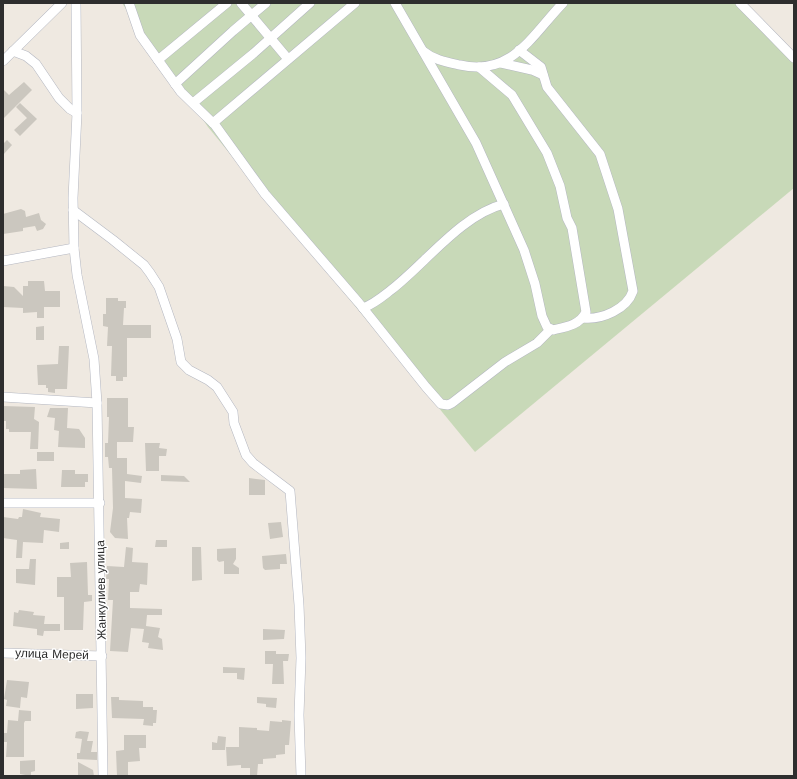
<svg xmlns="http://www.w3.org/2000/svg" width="797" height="779" font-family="'Work Sans',sans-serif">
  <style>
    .cemetery { fill: #c8d9b8 }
    .building { fill: #cbc7bf }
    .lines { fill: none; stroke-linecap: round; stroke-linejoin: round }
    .minor-casing { stroke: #b4b7c1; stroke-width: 10 }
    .minor { stroke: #fff; stroke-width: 9 }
    .labels { text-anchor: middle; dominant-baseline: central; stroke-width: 3; stroke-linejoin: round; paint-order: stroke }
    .street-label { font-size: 12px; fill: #2e2e2e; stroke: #fff }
  </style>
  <rect width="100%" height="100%" fill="#efe9e1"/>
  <!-- cemetery -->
  <path class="cemetery" d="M122,3h624l48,49v136l-319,264 -267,-325z"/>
  <!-- building -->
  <g class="building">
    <path d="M24,82l8,8 -29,29v-30l6,6z"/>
    <path d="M20,103l17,16 -17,17 -6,-6 13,-12 -11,-11z"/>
    <path d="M7,140l5,5 -9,10v-11z"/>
    <path d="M21,209l4,2 1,6 13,-4 2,7 5,4 -3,5 -6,2 -2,-5 -12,2v3l-20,3v-20z"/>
    <path d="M28,281h16l1,10h15v16h-16v11h-7v-6l-14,1v-5l-20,-1v-21l11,1 9,9v-10h5z"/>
    <path d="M106,298h12v3h8v7h-2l-1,17h28v13h-24v39h-4v4h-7v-5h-5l1,-30h-5l1,-19 -5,-1v-12h3z"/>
    <path d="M44,326v14h-8v-13z"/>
    <path d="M59,346h10l-2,43h-12v4l-7,-1v-4h-2v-3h-8l-1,-20 21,-1z"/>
    <path d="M107,398h21v29h6l-1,15h-16v16h10v16l15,2 -1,7 -16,-2v17l17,1 -1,14 -11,-1 -1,6h-2l1,21 -13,-1 -5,-6 3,-24 -1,-40h-3l-1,-11h-3v-14h3l1,-26h-2z"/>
    <path d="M3,406l32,1 -1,12 5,3 -1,27h-8l1,-17h-22v-3h-3v-8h-3z"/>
    <path d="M50,408h18l-1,20 12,1 6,9v10l-27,-1 1,-16 -5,-1 1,-12 -8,-1z"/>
    <path d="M145,443h15l-1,5 8,1 -1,7h-7v15h-13z"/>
    <rect x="37" y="452" width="17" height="9"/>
    <path d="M36,469l1,20 -34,-1v-14h17v-4z"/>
    <path d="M62,470h13v4h13v8h-3v5h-24z"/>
    <path d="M161,475l23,1 6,6 -29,-1z"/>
    <path d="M249,478l16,2v15h-16z"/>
    <path d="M23,509l18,4 -1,4 20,2 -1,13 -15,-2 -1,13 -20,-1 -1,16h-6l1,-18 -14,-2v-21l15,2 1,-2h3z"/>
    <path d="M281,522l2,15 -13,2 -2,-16z"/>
    <path d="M156,540h11v7h-12z"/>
    <path d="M69,542v7h-9v-6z"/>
    <path d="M126,547l7,1 -1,14 16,1 -1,22 -7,-1 -1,8h-9v16l32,1v6h-15l-1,11 14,2 -2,9 4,2 1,11 -15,-2 1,-5 -7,-1 2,-13 -13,-1 -3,24 -18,-1 3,-51h-5l1,-21h-3l1,-13 17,1z"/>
    <path d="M192,547h9l1,33 -10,1z"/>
    <path d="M236,548v11l-3,5 6,4v6h-15v-13l-5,1 -2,-2v-11z"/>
    <path d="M286,554l1,10h-7v5l-15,1 -2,-2 -1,-12z"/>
    <path d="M30,559h6l-1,26 -19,-2v-14h13z"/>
    <path d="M87,562l1,33h4v6l-8,1 -1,28h-19v-33h-7v-20h14l-1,-14z"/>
    <path d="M19,610l15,2 -1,3 12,1 -1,8h16v7h-16l-1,5 -6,-1v-6l-24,-3 1,-14 4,1z"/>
    <path d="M263,629l22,1 -1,9 -21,1z"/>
    <path d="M265,651h11v3h13l-1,7h-5l1,23h-12l1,-20h-8z"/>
    <path d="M223,667l22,1 -1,12 -7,-1v-6h-14z"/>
    <path d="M7,680l22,2 -2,16 -6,-1 -1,11 -14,-2 1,-6 -3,-1z"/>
    <path d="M76,694h17v14l-17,1z"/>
    <path d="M111,697h8v3l24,1v6h10v3h4l-1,13h-3v3l-10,-1 1,-6 -32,-1z"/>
    <path d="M257,697l20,1 -1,10 -10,-1v-3l-9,-1z"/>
    <path d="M19,710l12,1v10h-6l-1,2v34h-18l1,-15h-4v-9h4l1,-13 10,1z"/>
    <path d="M282,720l9,1 -2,24h-4v9l-9,1v3l-13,1v5h-5l-1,12h-7v-8h-9v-3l-14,1 -1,-19h13v-20l18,1v2l12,1 1,-10 12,1z"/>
    <path d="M80,731l9,1 -2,9h6l-2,11h6v8l-20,-1v-6h3l2,-14 -7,-1 1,-6z"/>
    <path d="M124,735h22v13h-7l1,13 -12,1v14h-11l-1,-25 8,-1z"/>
    <path d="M218,736l8,1 -1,13h-13v-8l5,1z"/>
    <path d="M35,760v11l-4,1v4l-11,-2v-13z"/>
    <path d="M78,762l15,8 1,6h-16z"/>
  </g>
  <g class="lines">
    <!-- minor casing -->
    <g class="minor-casing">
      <g id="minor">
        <path d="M76,3l1,110 -4,85 1,50 3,27 17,84 3,44 6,373"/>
        <path d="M129,3l11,32 41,57 34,33 50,69 94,109 67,84 15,17 7,1 4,-2 53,-41 32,-19 14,-14"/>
        <path d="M241,3l47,56"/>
        <path d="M395,3l81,140 48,107 11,34 7,32 5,11 6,3c13,-3 27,-5 33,-18l-14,-84 -5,-10 -7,-32 -13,-33 -35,-58 -33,-28"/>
        <path d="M740,3l54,55"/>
        <path d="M519,50l22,17 6,20 53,67 18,55 15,82c-6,18 -31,29 -50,27"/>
        <path d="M13,51l13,5 10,8 23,34 11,11 7,4"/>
        <path d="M423,51c11,9 23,11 37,14 52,12 72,-30 103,-62"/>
        <path d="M158,60l69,-57"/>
        <path d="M3,61l59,-58"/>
        <path d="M501,63l31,7 11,5"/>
        <path d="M175,84l58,-53 33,-28"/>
        <path d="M193,103l61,-50 56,-50"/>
        <path d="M213,123l142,-120"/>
        <path d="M73,210l40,30 31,25 6,8 9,14 18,52 4,23 8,8 19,10 9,7 16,25 1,11 12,32 7,8 37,28 9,114 2,53 -2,57 2,61"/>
        <path d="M3,261l71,-13"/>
        <path d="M363,308c11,-4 19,-11 28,-18 34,-26 70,-75 113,-86"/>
        <path d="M3,397l94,6"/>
        <path d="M3,503h97"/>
        <path d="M3,653l99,3"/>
      </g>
    </g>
    <!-- minor -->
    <use href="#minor" class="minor"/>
  </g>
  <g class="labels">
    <!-- street labels -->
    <g class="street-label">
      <text transform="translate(101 590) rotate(-91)">Жанкулиев улица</text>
      <text transform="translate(52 654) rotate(2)">улица Мерей</text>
    </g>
  </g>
  <!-- border -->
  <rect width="797" height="779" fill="none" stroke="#2e2e2e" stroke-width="8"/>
</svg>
